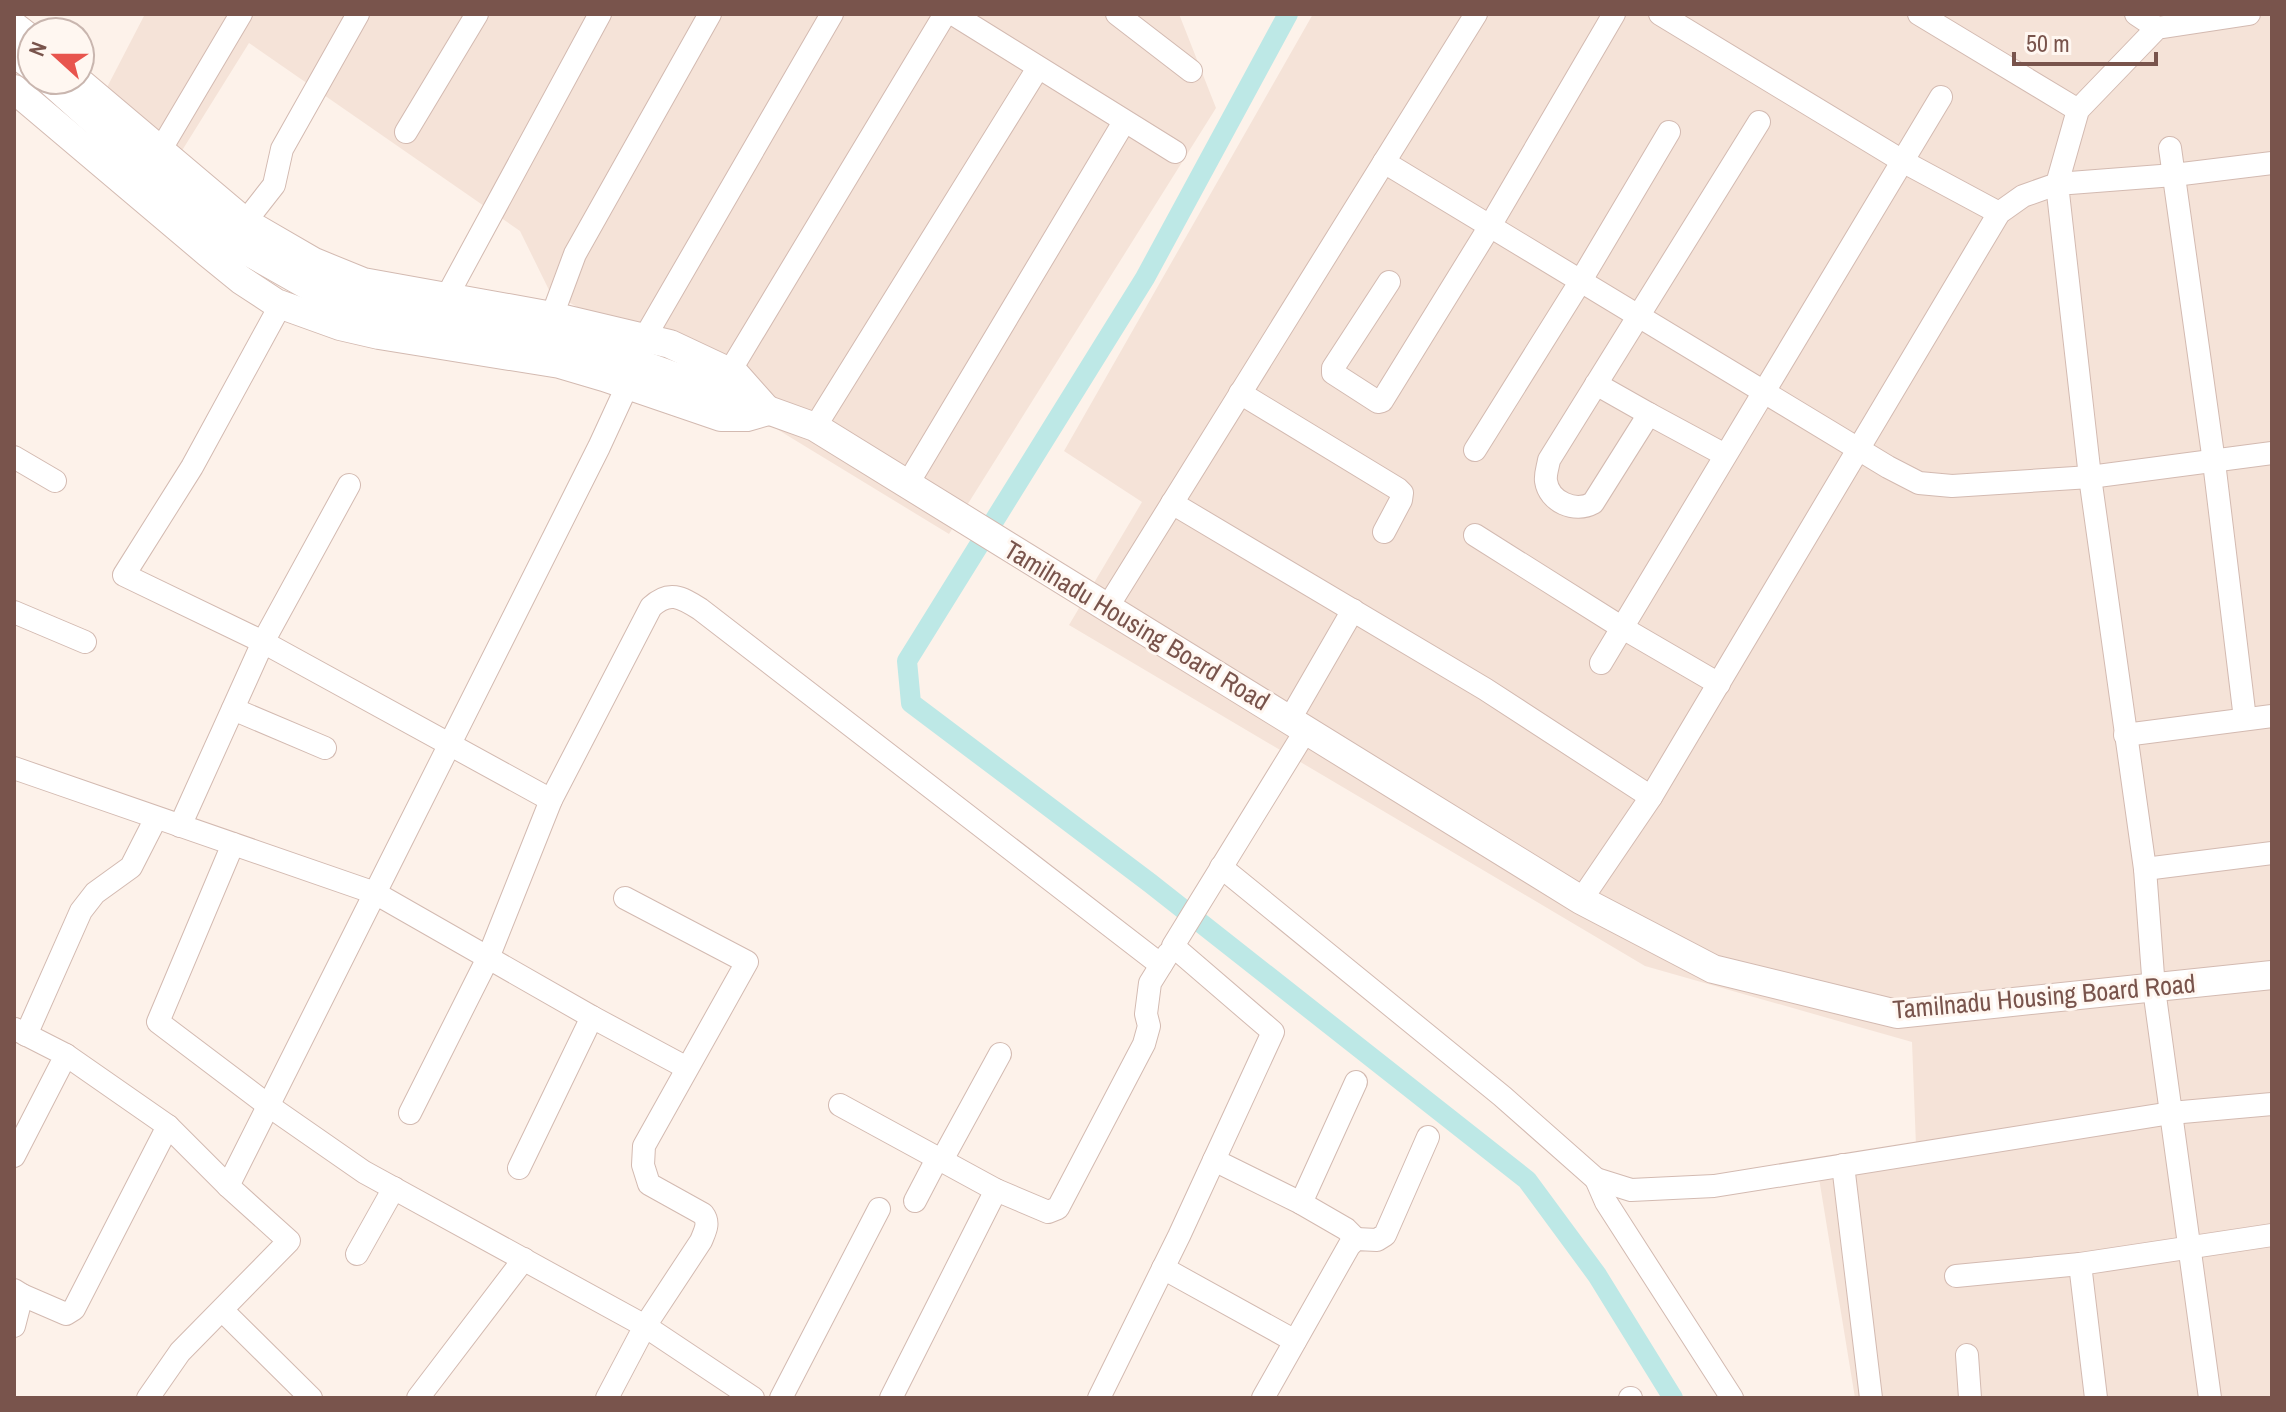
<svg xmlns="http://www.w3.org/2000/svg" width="2286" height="1412" font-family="'Archivo Narrow',sans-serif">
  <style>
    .residential { fill: #f5e3d8 }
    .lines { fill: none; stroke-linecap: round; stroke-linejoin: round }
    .canal { stroke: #bde8e6; stroke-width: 20 }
    .minor-casing { stroke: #d3bab1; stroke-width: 24 }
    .tertiary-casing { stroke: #d3bab1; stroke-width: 30 }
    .minor { stroke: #fff; stroke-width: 22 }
    .tertiary { stroke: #fff; stroke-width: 28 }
    .labels { text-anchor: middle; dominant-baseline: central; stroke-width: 6; stroke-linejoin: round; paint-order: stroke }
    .street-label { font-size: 26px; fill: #79544c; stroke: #fff7f1 }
  </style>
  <rect width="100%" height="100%" fill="#fdf2ea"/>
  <!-- residential -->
  <g class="residential">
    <path d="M145,14h1034l37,94 -267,426 -400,-244 -29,-59 -271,-188 -71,114 -76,-60z"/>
    <path d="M1313,14h959v1384h-417l-39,-238 100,-14 -4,-104 -267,-76 -576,-341 73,-123 -78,-51z"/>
  </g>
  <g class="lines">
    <!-- canal -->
    <path class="canal" d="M1288,14l-143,264 -238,383 4,42 239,180 377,297 70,95 76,123"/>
    <!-- minor casing -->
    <g class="minor-casing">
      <g id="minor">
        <path d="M953,14l222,138"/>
        <path d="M1117,14l74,57"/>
        <path d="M1660,14l244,148 95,51"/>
        <path d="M1919,14l159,96"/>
        <path d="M2136,14l21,14"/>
        <path d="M406,132l71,-118"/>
        <path d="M2170,148l44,314 31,257"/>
        <path d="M161,149l80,-135"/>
        <path d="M1384,162l504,305 31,16 33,3 138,-9 182,-24"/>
        <path d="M245,222l29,-37 8,-36 76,-135"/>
        <path d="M1389,282l-56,86v5l45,29 4,-1 108,-175 124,-212"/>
        <path d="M446,298l154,-284"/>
        <path d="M281,304l-89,163 -68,108 139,67 288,158"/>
        <path d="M552,316l23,-62 135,-240"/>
        <path d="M645,337l187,-323"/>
        <path d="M730,371l215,-357"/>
        <path d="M1596,384l53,30"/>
        <path d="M1240,393l158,96 4,4 -1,7 -17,32"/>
        <path d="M815,427l223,-359"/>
        <path d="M1475,450l105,-168 89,-150"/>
        <path d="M1725,455l-76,-41 -56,89c-18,10 -44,-1 -47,-22 -1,-7 2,-14 3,-21l210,-338"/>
        <path d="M14,457l41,24"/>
        <path d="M907,485l217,-363"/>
        <path d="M1172,503l313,186 166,108"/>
        <path d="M1475,535l146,92 98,57"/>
        <path d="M1107,608l369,-594"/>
        <path d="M14,612l71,30"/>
        <path d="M1601,663l340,-566"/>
        <path d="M233,709l92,39"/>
        <path d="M1290,719l63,-109"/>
        <path d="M2125,735l147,-19"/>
        <path d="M14,768l361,125 224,-446 29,-63"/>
        <path d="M180,826l83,-184 86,-157"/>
        <path d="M233,844l-75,178 111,84 95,66 281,154 108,72"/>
        <path d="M1221,867l281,229 94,83 35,11 83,-4 457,-73 101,-9"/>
        <path d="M2145,869l127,-16"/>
        <path d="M1581,900l70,-103 348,-584 24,-17 34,-12 21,-74 79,-82 92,-14"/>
        <path d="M26,1035l55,-124 14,-18 36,-26 25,-49"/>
        <path d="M66,1055l102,71 60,60 61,55 -109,111 -32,46"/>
        <path d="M840,1105l156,85 52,22 10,-4 86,-164 5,-18 -3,-12 4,-31 18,-29"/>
        <path d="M410,1113l78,-155 63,-158 100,-193c18,-17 30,-10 49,2l461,356"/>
        <path d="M14,1156l52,-101 -51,-26"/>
        <path d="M942,1160l58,-106"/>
        <path d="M1214,1160l87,43"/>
        <path d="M1843,1165l28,233"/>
        <path d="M519,1168l73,-151"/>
        <path d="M1596,1179l10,23 126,196"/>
        <path d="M228,1186l147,-293 217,124 95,51"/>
        <path d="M915,1201l23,-44"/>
        <path d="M1356,1239l-10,-10 -45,-26 55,-121"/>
        <path d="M357,1254l37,-66"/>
        <path d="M2080,1264l16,134"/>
        <path d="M1163,1268l132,73"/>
        <path d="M1956,1276l124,-12 192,-29"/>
        <path d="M14,1290l8,5 -8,31"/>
        <path d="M22,1295l44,19 8,-5 94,-183"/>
        <path d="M223,1311l88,87"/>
        <path d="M1967,1355l3,43"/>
        <path d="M418,1398l106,-139"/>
        <path d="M607,1398l38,-72 56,-85c4,-10 9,-18 2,-27l-54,-30 -6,-19 1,-19 103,-184 -122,-64"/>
        <path d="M781,1398l98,-189"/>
        <path d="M891,1398l105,-208"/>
        <path d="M1099,1398l80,-162 94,-204 -100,-86 133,-216"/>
        <path d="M1263,1398l86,-152 7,-7 21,1 8,-5 43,-98"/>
        <path d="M1630,1398h1"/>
        <path d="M2210,1398l-56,-409 -9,-120 -55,-392 -33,-293 117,-9 98,-12"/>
      </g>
    </g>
    <!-- tertiary casing -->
    <g class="tertiary-casing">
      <g id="tertiary">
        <path d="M14,26l18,14"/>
        <path d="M14,53l18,13"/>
        <path d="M49,80l139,125 61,47 60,34 34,13 40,10 56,12 107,17 66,16 203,73 766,473 132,69 184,45 375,-39"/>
        <path d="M14,89l194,164 33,27 35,23 64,23 39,9 181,29 44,13 117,40h26l21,-6 -32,-36 -66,-31 -118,-28 -189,-34 -49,-20 -69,-40 -168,-142"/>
      </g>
    </g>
    <!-- minor -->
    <use href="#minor" class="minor"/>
    <!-- tertiary -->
    <use href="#tertiary" class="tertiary"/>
  </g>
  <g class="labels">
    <!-- street labels -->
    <g class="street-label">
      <text transform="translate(1137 625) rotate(31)">Tamilnadu Housing Board Road</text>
      <text transform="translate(2044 996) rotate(-5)">Tamilnadu Housing Board Road</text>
    </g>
  </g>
  <!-- border -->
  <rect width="2286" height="1412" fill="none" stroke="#79544c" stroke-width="32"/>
  <!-- north arrow -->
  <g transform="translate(56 56) rotate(291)"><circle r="38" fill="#fff7f1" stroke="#c9b6af" stroke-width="2"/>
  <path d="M0-6L14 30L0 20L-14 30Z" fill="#e8554e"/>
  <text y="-12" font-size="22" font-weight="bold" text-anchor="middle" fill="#79544c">N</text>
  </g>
  <!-- scale -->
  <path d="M2014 52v12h142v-12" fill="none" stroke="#79544c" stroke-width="4"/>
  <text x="2026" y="52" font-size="24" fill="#79544c" stroke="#fff7f1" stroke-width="6" paint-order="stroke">50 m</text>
</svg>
